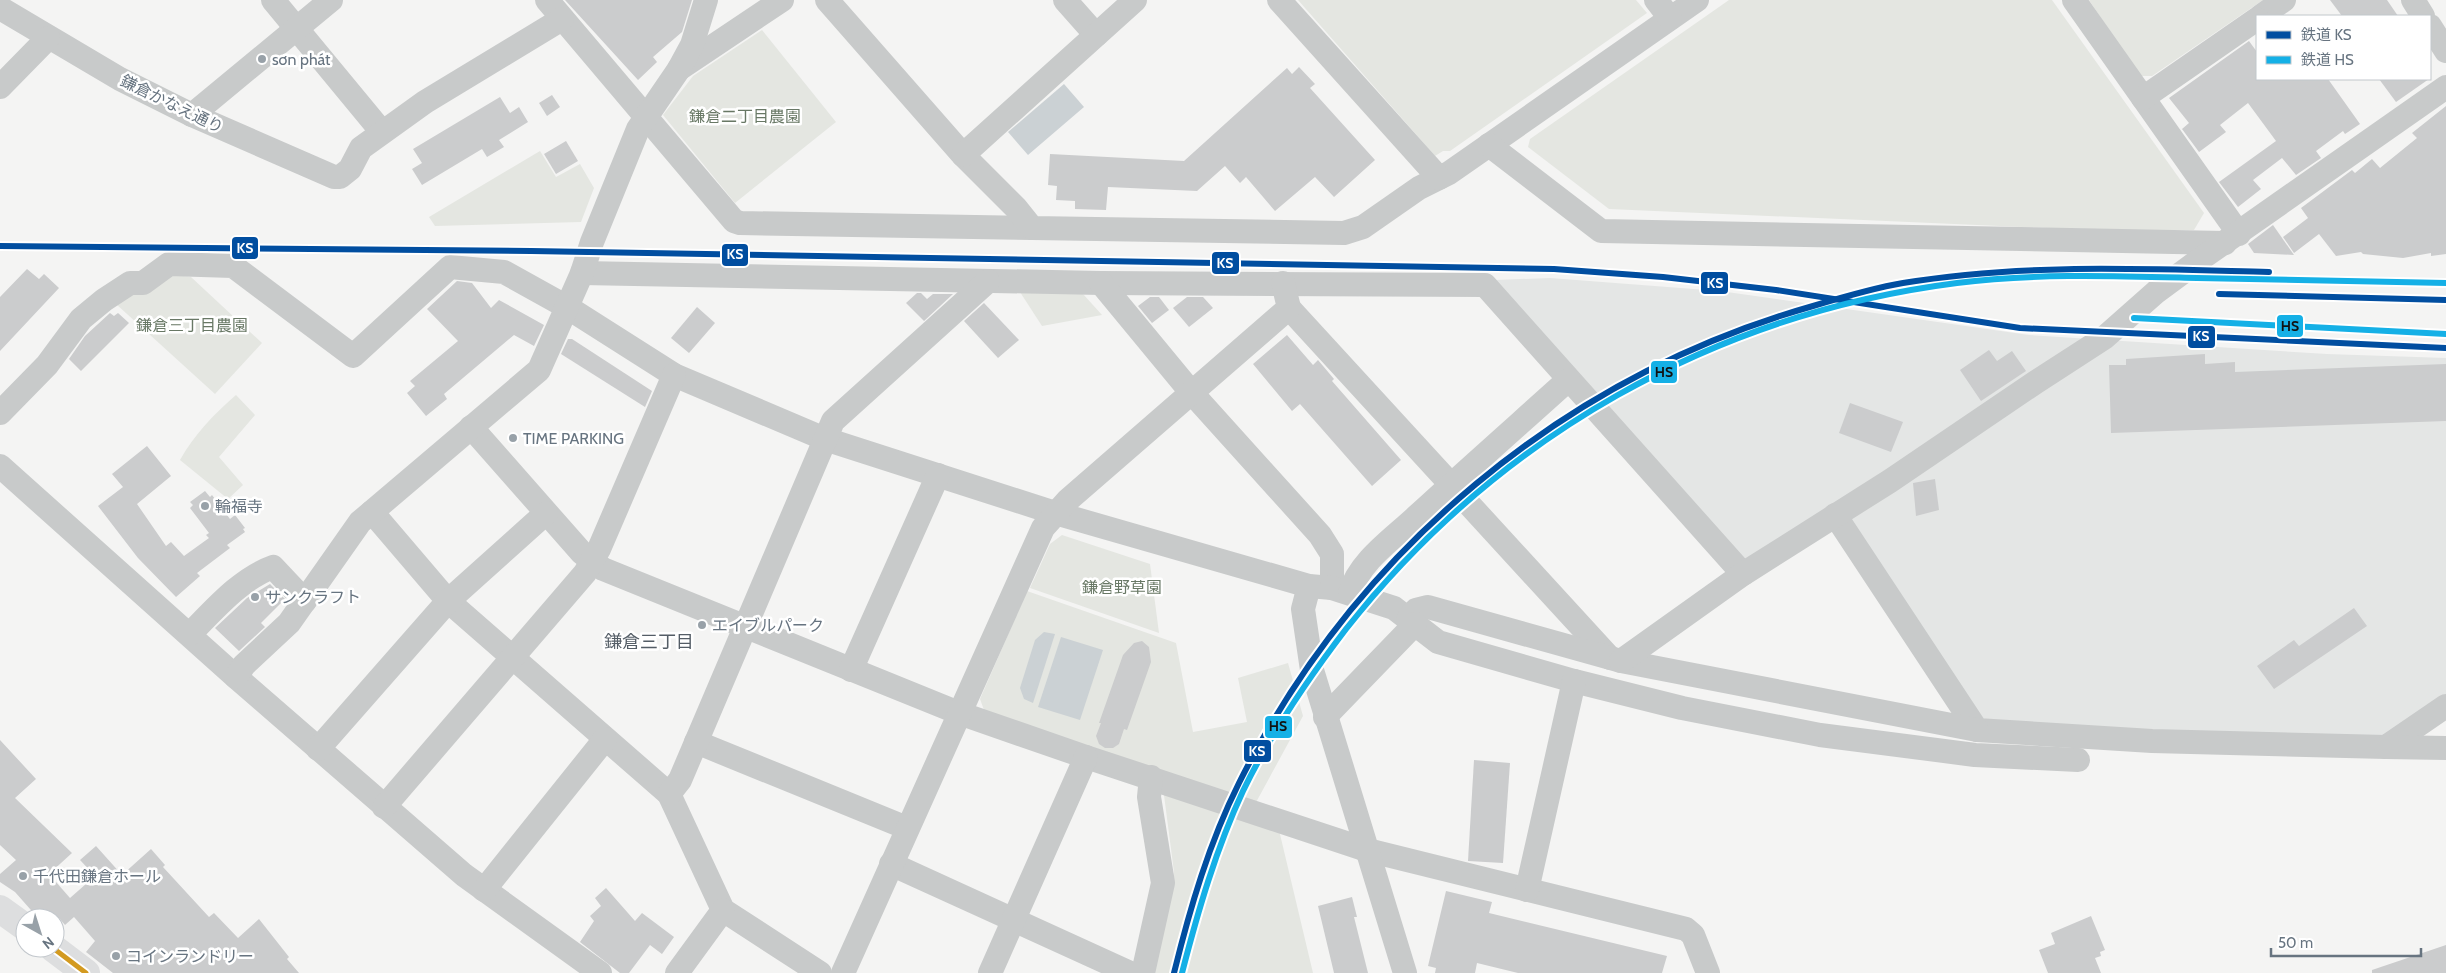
<svg xmlns="http://www.w3.org/2000/svg" width="2446" height="973" font-family="Cabin,'Noto Sans JP',sans-serif">
  <style>
    .built { fill: #e4e6e5 }
    .green { fill: #e4e6e1 }
    .water { fill: #cbd1d4 }
    .building { fill: #cbcccd }
    .lines { fill: none; stroke-linecap: round; stroke-linejoin: round }
    .minor { stroke: #c8caca; stroke-width: 24 }
    .major { stroke: #dddedf; stroke-width: 28 }
    .bus-1-casing { stroke: #fff; stroke-width: 9 }
    .bus-1 { stroke: #d39a20; stroke-width: 5 }
    .rail-1-casing { stroke: #fff; stroke-width: 10 }
    .rail-2-casing { stroke: #fff; stroke-width: 10 }
    .rail-1 { stroke: #014ea0; stroke-width: 6 }
    .rail-2 { stroke: #15b0e6; stroke-width: 6 }
    .poi-dot { fill: #98a1a8; stroke: #fff; stroke-width: 2 }
    .labels { text-anchor: middle; dominant-baseline: central; stroke-width: 5; stroke-linejoin: round; paint-order: stroke }
    .poi-label { font-size: 16px; fill: #677480; stroke: #fff; text-anchor: start }
    .street-label { font-size: 16px; fill: #677480; stroke: #fff }
    .park-label { font-size: 16px; fill: #687865; stroke: #fff }
    .neighbourhood-label { font-size: 18px; fill: #545d66; stroke: #fff }
    .line-badge { stroke: #fff; stroke-width: 2 }
    .badge-label { font-size: 14px; text-anchor: middle; font-weight: bold; fill: #fff }
    .pale-badge-label { font-size: 14px; text-anchor: middle; font-weight: bold; fill: #111 }
  </style>
  <rect width="100%" height="100%" fill="#f4f4f3"/>
  <!-- built -->
  <path class="built" d="M1550,278l170,13 309,44 298,19 119,4v340l-56,38 -155,-2 -258,-13 -141,-215 -83,55 -12,-2 -246,-279z"/>
  <!-- green -->
  <g class="green">
    <path d="M1298,0h338l11,13 -197,138h-7l-8,5z"/>
    <path d="M1729,0h323l152,213 -10,17h-100l-485,-21 -81,-62 2,-8z"/>
    <path d="M2089,0h174l-111,76h-12z"/>
    <path d="M762,30l74,92 -101,81 -72,-88 30,-39z"/>
    <path d="M540,151l16,26 24,-13 14,24 -13,34 -146,4 -6,-9z"/>
    <path d="M170,274l21,3 71,66 -47,51 -99,-90z"/>
    <path d="M1020,292l63,2 19,21 -60,11z"/>
    <path d="M236,395l19,20 -36,42 24,28 -15,14 -48,-39c14,-25 34,-46 56,-65z"/>
    <path d="M1062,535l88,29 9,69 -129,-45 20,-44z"/>
    <path d="M1027,591l149,52 17,89 54,-10 -9,-44 50,-15 15,53 -55,101 31,13 34,143h-161l22,-101 -13,-100 -177,-62 -4,-11z"/>
  </g>
  <!-- water -->
  <g class="water">
    <path d="M1064,84l20,23 -56,48 -20,-23z"/>
    <path d="M1044,632l11,2 -22,69 -9,-4 -4,-11 15,-48z"/>
    <path d="M1061,637l42,13 -23,70 -42,-13z"/>
  </g>
  <!-- building -->
  <g class="building">
    <path d="M565,0h127l-10,32 -29,25 4,5 -19,18z"/>
    <path d="M2330,0h57l11,16h-56z"/>
    <path d="M2249,41l8,11v27h71l32,45 -15,10 -2,-3 -27,20 5,7 -25,17 -14,-17 -29,22 8,9 -23,18 -19,-25 57,-41 -28,-38 -28,22 6,7 -27,20 -17,-23 7,-6 -20,-25z"/>
    <path d="M1299,67l16,17 -5,4 65,72 -41,37 -19,-20 -40,34 -29,-34 -6,6 -15,-17 -28,25 -89,-4 -2,23 -31,-1v-8l-19,-1 1,-14 -9,-1 2,-31 134,7 103,-93 5,6z"/>
    <path d="M2379,79h50l-33,23z"/>
    <path d="M552,95l8,12 -13,9 -8,-13z"/>
    <path d="M500,97l10,16 9,-6 9,15 -29,18 5,7 -17,10 -5,-8 -60,36 -10,-16 10,-6 -9,-14z"/>
    <path d="M2446,106v148l-15,2v-3l-28,5 -40,-4 -2,-2 -25,4 -17,-22 -25,19 -11,-16 25,-19 -7,-10 51,-38 3,3 17,-14 8,9 37,-30 -5,-5z"/>
    <path d="M566,141l12,20 -22,13 -12,-20z"/>
    <path d="M2273,225l21,30 -40,-2 -6,-9z"/>
    <path d="M27,269l12,10 5,-5 15,14 -59,63v-54z"/>
    <path d="M457,281l15,2 19,25 8,-8 45,25 -10,21 -20,-11 -70,59 3,5 -21,17 -19,-23 8,-7 -5,-5 48,-40 -31,-32z"/>
    <path d="M917,293h4l6,6 6,-5h20l-29,27 -18,-18z"/>
    <path d="M1150,297h9l10,13 -17,13 -14,-17z"/>
    <path d="M1187,297h16l10,11 -24,19 -16,-19z"/>
    <path d="M984,303l35,37 -21,18 -34,-37z"/>
    <path d="M697,307l18,16 -26,30 -18,-15z"/>
    <path d="M110,313l4,3 4,-3 11,10 -48,48 -12,-12 16,-23z"/>
    <path d="M1287,335l26,30 5,-5 16,19 -2,2 69,79 -29,26 -72,-82 -8,7 -39,-47z"/>
    <path d="M568,339h4l80,52 -7,16 -84,-53z"/>
    <path d="M1989,350l8,11 15,-10 14,20 -45,30 -21,-31z"/>
    <path d="M2205,354v10l30,-2v10l211,-8v57l-335,12 -2,-68h17v-6z"/>
    <path d="M1850,403l53,19 -12,30 -52,-19z"/>
    <path d="M147,446l24,30 -34,28 29,42 5,-4 13,14 25,-18 -3,-3 3,-2 -19,-25 3,-3 -3,-3 15,-11 5,6 2,-2 18,24 5,-4 10,13 -2,1 2,3 -18,13 3,3 -33,25 3,3 -24,21 -38,-39 -40,-52 25,-19 -11,-13z"/>
    <path d="M1935,479l4,31 -23,6 -3,-33z"/>
    <path d="M270,584l15,15 -24,24 4,4 -26,24 -24,-23 32,-30z"/>
    <path d="M2354,608l13,18 -93,63 -17,-23 37,-26 5,6z"/>
    <path d="M1142,641l7,6 2,15 -24,68 -3,-1 -5,15 -6,4h-8l-6,-4 -3,-8 5,-13h-2l24,-68 11,-12z"/>
    <path d="M0,740l36,39 -21,19 57,55 -23,21 21,24 25,-22 -15,-16 16,-14 26,29 29,-26 14,16 -2,2 46,50 5,-4 24,25 21,-19 30,38 -2,2 12,14h-186l-27,-21 9,-11 -21,-24 -9,8 -6,-7h-21l-23,-26 -15,-10v-8l16,-14 -16,-15z"/>
    <path d="M1474,760l36,3 -7,100 -35,-2z"/>
    <path d="M606,888l29,33 7,-8 32,24 -12,17 -12,-9 -21,28h-9l-40,-31 14,-21 -4,-5 11,-10 -6,-8z"/>
    <path d="M1446,891l46,11 -3,11 178,43 -5,17h-144l-41,-10 -2,10h-40l1,-5 -8,-2z"/>
    <path d="M1352,897l5,20h-3l14,56h-34l-16,-67z"/>
    <path d="M2091,916l14,34 -5,2 1,4 -6,2 6,15h-53l-9,-23 16,-6 -4,-11z"/>
    <path d="M2446,945v28h-74v-3z"/>
  </g>
  <g class="lines">
    <!-- minor -->
    <g class="minor">
      <path d="M273,0l109,132"/>
      <path d="M547,0l187,221 6,2 292,5"/>
      <path d="M827,0l136,155 53,53 16,20 312,5 19,-6 56,-39 30,-15 248,-173"/>
      <path d="M1065,0l31,35"/>
      <path d="M1279,0l160,178"/>
      <path d="M1656,0l14,18"/>
      <path d="M2074,0l165,234"/>
      <path d="M2413,0l10,16"/>
      <path d="M0,8l120,71 72,36 142,62h6l10,-8 11,-21 64,-46 137,-83"/>
      <path d="M2261,16l23,-16"/>
      <path d="M2430,26l16,25"/>
      <path d="M679,69l103,-69"/>
      <path d="M0,87l48,-49"/>
      <path d="M2143,98l114,-79"/>
      <path d="M192,115l139,-115"/>
      <path d="M1489,145l112,86 624,12"/>
      <path d="M963,155l172,-155"/>
      <path d="M582,273l519,10 384,2 258,289"/>
      <path d="M1101,283l90,109 129,143 12,19v34"/>
      <path d="M1289,308l321,350"/>
      <path d="M0,413l47,-48 34,-46 23,-19 26,-17h13l26,-19 64,2 120,90 97,-89 54,5 63,35 107,68 151,64 230,74 254,73 23,2 62,20 44,34 136,39 108,27 138,27 155,20 103,5"/>
      <path d="M471,427l111,126 21,16 356,144 127,44 281,93 319,79 7,6 15,38"/>
      <path d="M0,466l236,211 228,198 136,98"/>
      <path d="M372,512l76,89 221,193 54,116 97,63"/>
      <path d="M1835,515l142,215 175,11 234,6 60,-41"/>
      <path d="M1309,586l-6,23 9,61 93,303"/>
      <path d="M1350,593c9,-32 44,-55 67,-77 50,-46 101,-91 151,-136"/>
      <path d="M1408,619l8,-9 12,-3 193,54 356,69"/>
      <path d="M190,634c24,-24 50,-55 83,-67l32,34"/>
      <path d="M1621,661l122,-87 147,-93 146,-99 68,-44 52,-46 46,-34 244,-171"/>
      <path d="M851,670l87,-195"/>
      <path d="M236,677l8,-12 45,-42 71,-101 179,-152 43,-97 10,-31 46,-113 41,-60 13,-24 14,-45"/>
      <path d="M1325,717l90,-93"/>
      <path d="M696,742l211,86"/>
      <path d="M2386,747l60,1"/>
      <path d="M318,749l130,-148 98,-88"/>
      <path d="M669,794l11,-14 153,-359 155,-140"/>
      <path d="M384,807l201,-234 14,-24 75,-174"/>
      <path d="M891,864l239,109"/>
      <path d="M484,890l121,-151"/>
      <path d="M1527,890l47,-209"/>
      <path d="M677,973l46,-63"/>
      <path d="M843,973l200,-445 25,-28 221,-192 -6,-25"/>
      <path d="M990,973l96,-216"/>
      <path d="M1143,973l20,-90 -14,-86 2,-20"/>
    </g>
    <!-- major -->
    <g class="major">
      <path d="M0,909l25,18"/>
      <path d="M53,948l33,25"/>
    </g>
    <!-- bus-1 casing -->
    <g class="bus-1-casing">
      <path id="bus-1" d="M53,948l33,25"/>
    </g>
    <!-- bus-1 -->
    <use href="#bus-1" class="bus-1"/>
    <!-- rail-1 casing -->
    <g class="rail-1-casing">
      <g id="rail-1">
        <path d="M0,246l531,5 1023,18 109,8 113,13 244,38 426,20"/>
        <path d="M2219,294l227,6"/>
        <path d="M1174,973c16,-65 35,-130 65,-190 116,-232 324,-406 574,-477 30,-9 60,-18 90,-23 121,-20 244,-14 366,-11"/>
      </g>
    </g>
    <!-- rail-2 casing -->
    <g class="rail-2-casing">
      <g id="rail-2">
        <path d="M2134,318l312,16"/>
        <path d="M1182,973c16,-62 34,-124 61,-182 28,-58 64,-111 103,-162 152,-193 368,-315 611,-346 80,-10 160,-7 240,-5 83,2 166,4 249,5"/>
      </g>
    </g>
    <!-- rail-1 -->
    <use href="#rail-1" class="rail-1"/>
    <!-- rail-2 -->
    <use href="#rail-2" class="rail-2"/>
  </g>
  <!-- markers -->
  <g class="poi-dot">
    <circle cx="262" cy="59" r="5"/>
    <circle cx="513" cy="438" r="5"/>
    <circle cx="205" cy="506" r="5"/>
    <circle cx="255" cy="597" r="5"/>
    <circle cx="702" cy="625" r="5"/>
    <circle cx="23" cy="876" r="5"/>
    <circle cx="116" cy="956" r="5"/>
  </g>
  <g class="labels">
    <!-- poi labels -->
    <g class="poi-label">
      <text x="272" y="59">sơn phát</text>
      <text x="523" y="438">TIME PARKING</text>
      <text x="215" y="506">輪福寺</text>
      <text x="265" y="597">サンクラフト</text>
      <text x="712" y="625">エイブルパーク</text>
      <text x="33" y="876">千代田鎌倉ホール</text>
      <text x="126" y="956">コインランドリー</text>
    </g>
    <!-- street labels -->
    <g class="street-label">
      <text transform="translate(172 104) rotate(26)">鎌倉かなえ通り</text>
    </g>
    <!-- park labels -->
    <g class="park-label">
      <text x="745" y="116">鎌倉二丁目農園</text>
      <text x="192" y="325">鎌倉三丁目農園</text>
      <text x="1122" y="587">鎌倉野草園</text>
    </g>
    <!-- neighbourhood labels -->
    <g class="neighbourhood-label">
      <text x="649" y="642">鎌倉三丁目</text>
    </g>
  </g>
  <g class="line-badge">
    <rect x="231" y="236" width="28" height="24" rx="5" fill="#014ea0"/>
    <rect x="721" y="243" width="28" height="24" rx="5" fill="#014ea0"/>
    <rect x="1211" y="251" width="29" height="24" rx="5" fill="#014ea0"/>
    <rect x="1700" y="271" width="29" height="24" rx="5" fill="#014ea0"/>
    <rect x="2276" y="314" width="28" height="24" rx="5" fill="#15b0e6"/>
    <rect x="2187" y="325" width="29" height="24" rx="5" fill="#014ea0"/>
    <rect x="1650" y="360" width="28" height="24" rx="5" fill="#15b0e6"/>
    <rect x="1264" y="715" width="29" height="24" rx="5" fill="#15b0e6"/>
    <rect x="1243" y="739" width="29" height="24" rx="5" fill="#014ea0"/>
  </g>
  <g class="badge-label">
    <text x="245" y="253">KS</text>
    <text x="735" y="259">KS</text>
    <text x="1225" y="268">KS</text>
    <text x="1715" y="288">KS</text>
    <text x="2201" y="341">KS</text>
    <text x="1257" y="756">KS</text>
  </g>
  <g class="pale-badge-label">
    <text x="2290" y="331">HS</text>
    <text x="1664" y="377">HS</text>
    <text x="1278" y="731">HS</text>
  </g>
  <!-- legend -->
  <rect x="2256" y="15" width="175" height="65" fill="#ffffff" stroke="#c2c7cc"/>
  <rect x="2266" y="31" width="25" height="8" fill="#014ea0" stroke="#c2c7cc"/>
  <text x="2301" y="40" font-size="15" fill="#677480">鉄道 KS</text>
  <rect x="2266" y="56" width="25" height="8" fill="#15b0e6" stroke="#c2c7cc"/>
  <text x="2301" y="65" font-size="15" fill="#677480">鉄道 HS</text>
  <!-- north arrow -->
  <g transform="translate(40 933) rotate(141)"><circle r="24" fill="#ffffff" stroke="#c2c7cc"/>
  <path d="M0-4L9 19L0 12L-9 19Z" fill="#98a1a8"/>
  <text y="-8" font-size="14" font-weight="bold" text-anchor="middle" fill="#677480">N</text>
  </g>
  <!-- scale -->
  <path d="M2271 948v8h150v-8" fill="none" stroke="#677480" stroke-width="2.5"/>
  <text x="2278" y="948" font-size="15" fill="#677480" stroke="#ffffff" stroke-width="4" paint-order="stroke">50 m</text>
</svg>
